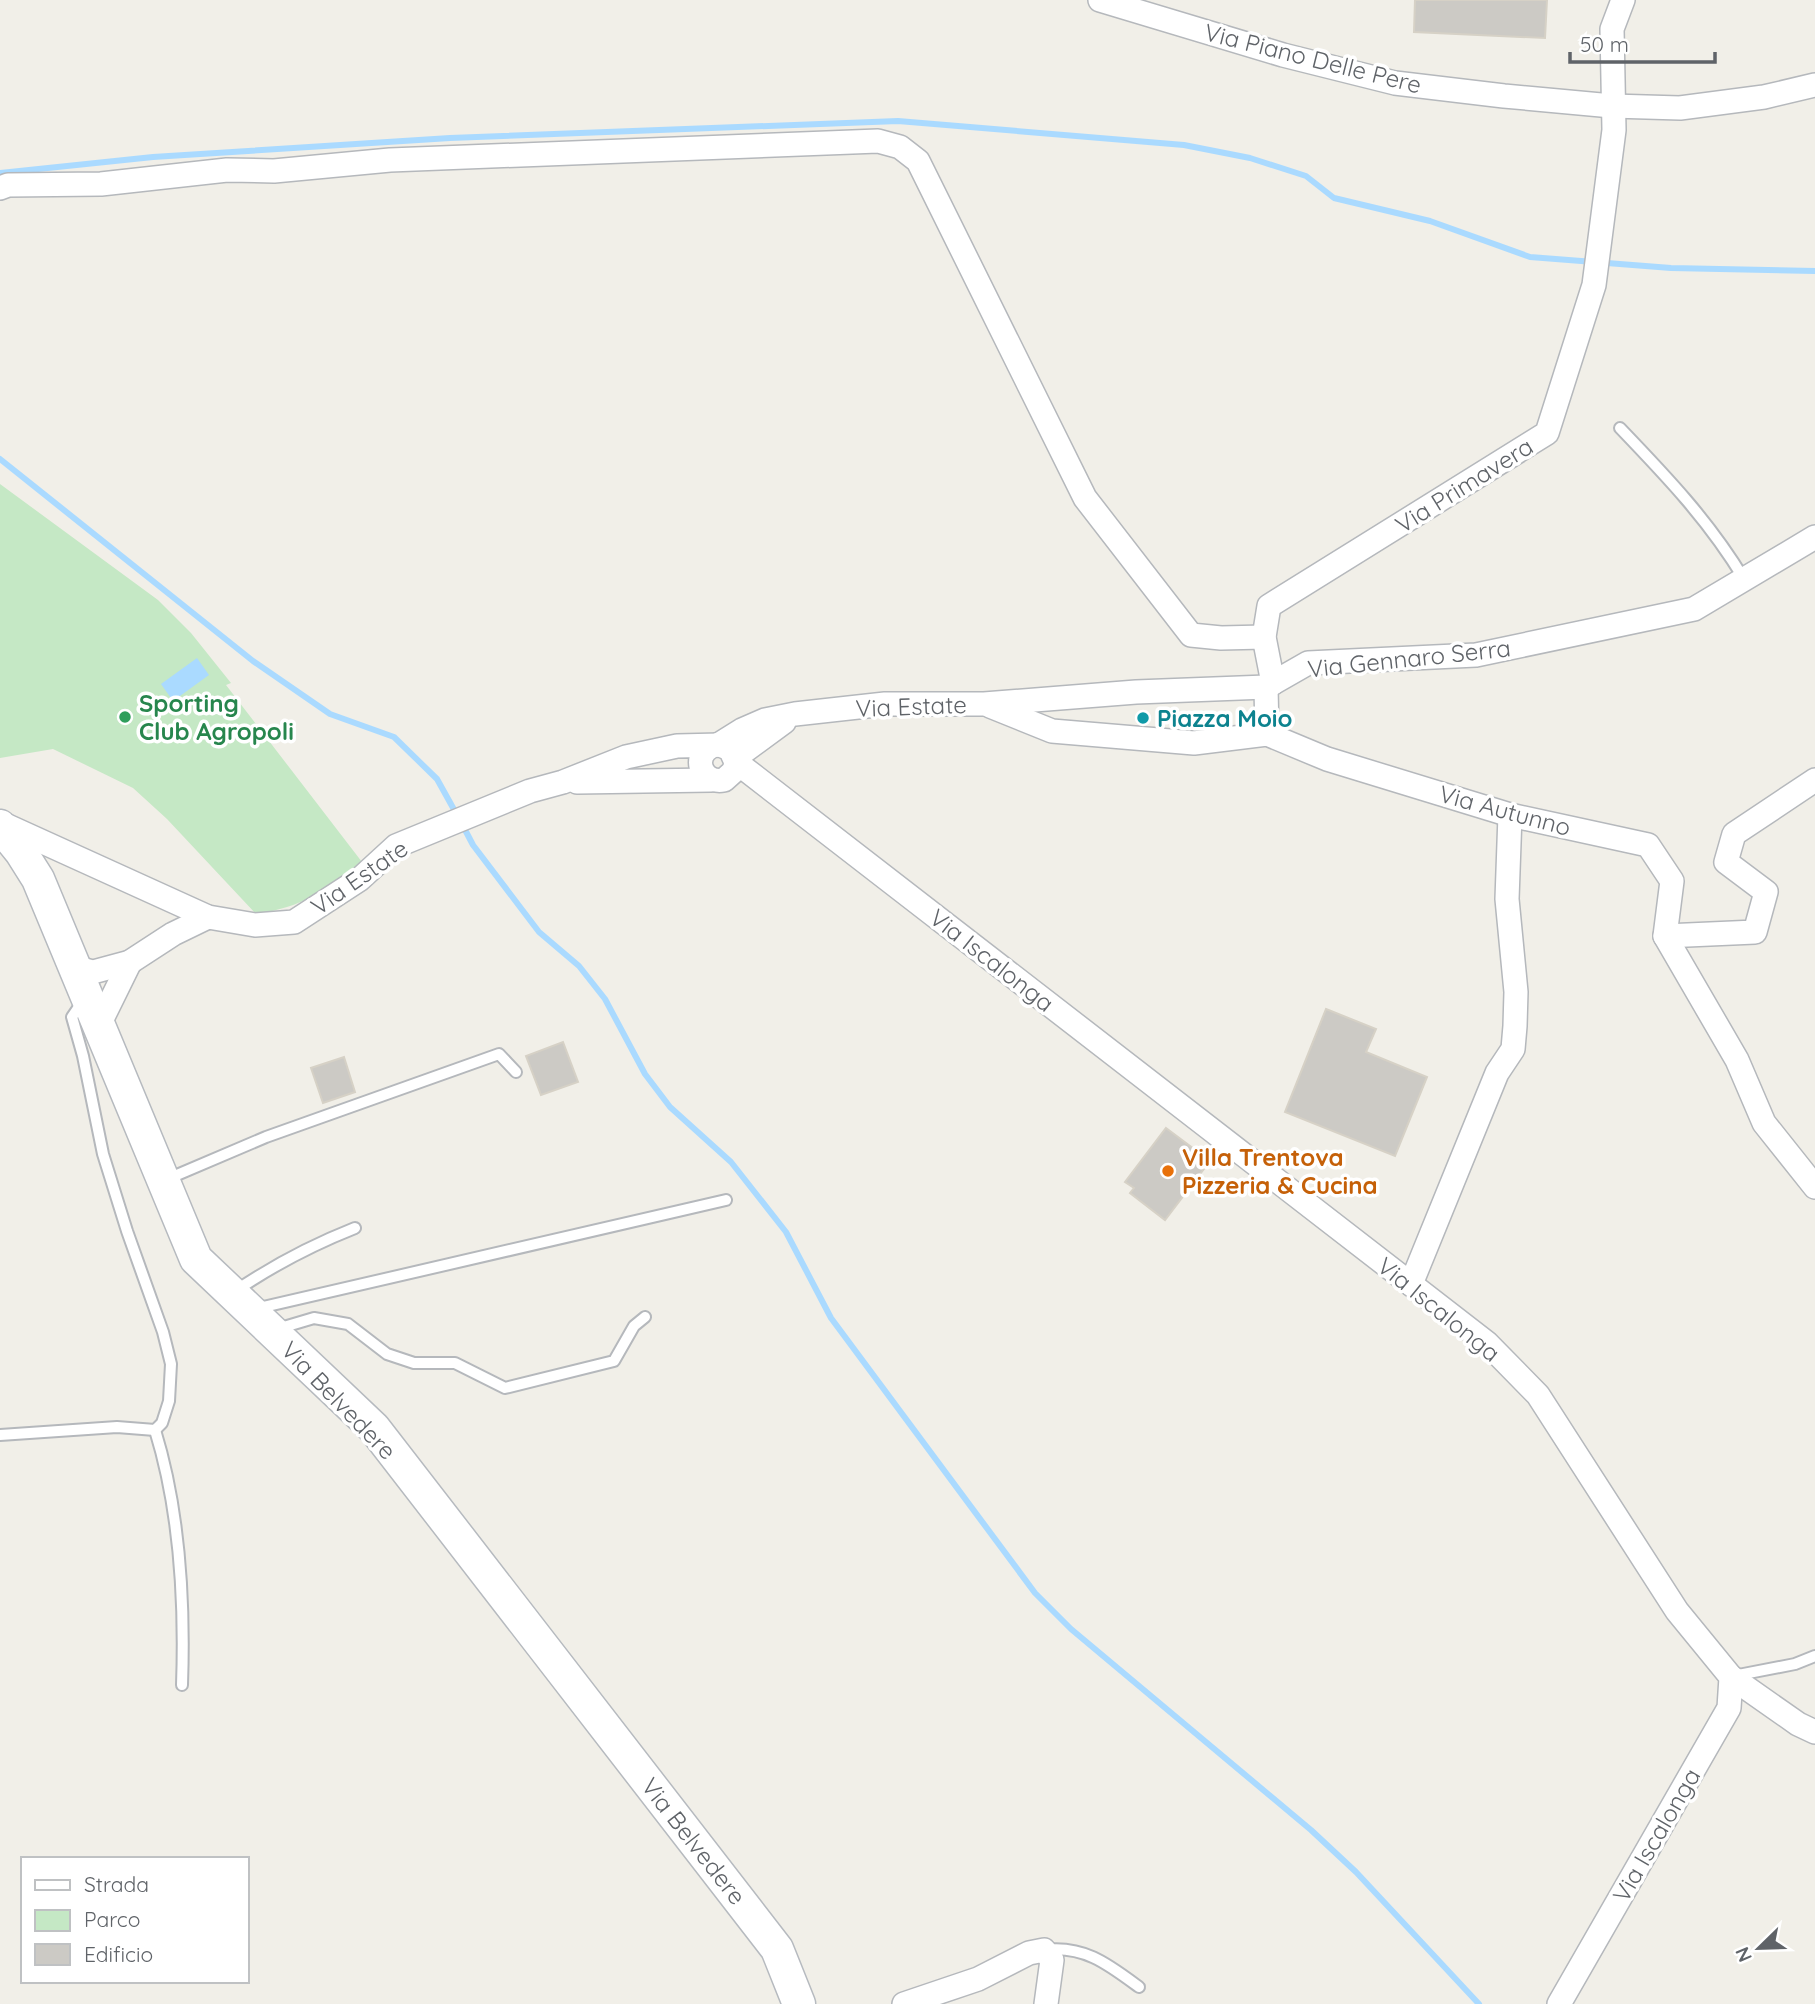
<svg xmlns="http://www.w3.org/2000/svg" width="1815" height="2004" font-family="Quicksand,sans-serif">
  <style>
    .green { fill: #c5e8c5 }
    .water { fill: #aadaff }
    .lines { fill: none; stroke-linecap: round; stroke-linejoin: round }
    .stream { stroke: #aadaff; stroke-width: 6 }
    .building { fill: #cccac5; stroke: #d6d1c6; stroke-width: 2 }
    .lane-casing { stroke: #b5b8bc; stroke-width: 14 }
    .street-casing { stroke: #b5b8bc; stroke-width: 26 }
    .secondary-casing { stroke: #b6babf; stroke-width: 35 }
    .lane { stroke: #fff; stroke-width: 10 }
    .street { stroke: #fff; stroke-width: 23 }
    .secondary { stroke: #fff; stroke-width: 32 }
    .leisure-dot { fill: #2e9e5b; stroke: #fff; stroke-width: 2.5 }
    .culture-dot { fill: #0f9aa8; stroke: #fff; stroke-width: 2.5 }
    .food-dot { fill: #e8710a; stroke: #fff; stroke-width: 2.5 }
    .labels { text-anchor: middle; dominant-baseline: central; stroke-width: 7; stroke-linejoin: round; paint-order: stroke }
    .street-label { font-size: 24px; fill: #5f6368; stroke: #fff }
    .leisure-label { font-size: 24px; font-weight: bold; fill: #27864d; stroke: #fff; text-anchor: start }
    .culture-label { font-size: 24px; font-weight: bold; fill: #0d838f; stroke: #fff; text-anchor: start }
    .food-label { font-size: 24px; font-weight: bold; fill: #c56008; stroke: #fff; text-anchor: start }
  </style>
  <rect width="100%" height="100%" fill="#f1efe8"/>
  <!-- green -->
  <path class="green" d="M0,484l158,116 33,33 40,50 -5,2 136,177c-35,29 -60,45 -106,52l-89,-95 -34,-31 -80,-39 -53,9z"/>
  <!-- water -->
  <path class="water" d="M197,658l12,17 -36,26 -12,-17z"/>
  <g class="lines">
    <!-- stream -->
    <g class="stream">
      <path d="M0,173l153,-16 297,-19 448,-17 286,24 66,13 56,18 28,22 96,23 100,36 141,11 144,3"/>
      <path d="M0,459l253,202 77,53 64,23 43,42 20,36"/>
      <path d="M462,824l11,21 66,87 40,34 26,33 40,75 25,33 61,55 55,70 45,86 204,275 36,36 240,201 45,42 123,132"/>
    </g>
  </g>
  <!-- building -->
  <g class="building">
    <path d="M1415,0h132l-2,38 -131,-6z"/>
    <path d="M1326,1009l50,20 -10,23 61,25 -32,79 -110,-44z"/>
    <path d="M563,1042l15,40 -37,13 -15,-39z"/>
    <path d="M344,1057l11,35 -32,11 -12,-35z"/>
    <path d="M1166,1128l44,33 -45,59 -35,-27 4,-5 -9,-6z"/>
  </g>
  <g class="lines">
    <!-- lane casing -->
    <g class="lane-casing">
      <g id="lane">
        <path d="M1620,428c47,49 89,93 124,151"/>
        <path d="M165,1180l101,-43 233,-83 17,18"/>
        <path d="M234,1292c38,-26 78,-47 121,-64"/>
        <path d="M255,1309l471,-109"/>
        <path d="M277,1329l37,-11 34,6 39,30 27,9h41l50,25 109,-27 20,-35 11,-9"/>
        <path d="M155,1430c25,81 30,170 27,255"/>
        <path d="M0,1435l117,-8 38,3 7,-7 7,-22 2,-37 -8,-32 -36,-101 -24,-77 -20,-98 -11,-39 11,-16"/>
        <path d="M1733,1676l62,-12 20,-8"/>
        <path d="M1044,1950c40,-5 64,14 95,37"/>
      </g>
    </g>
    <!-- street casing -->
    <g class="street-casing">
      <g id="street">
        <path d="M1100,0l183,55 112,28 109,13 108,10 68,2 84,-11 51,-12"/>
        <path d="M0,188l8,-3 93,-1 126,-14 47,1 116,-11 488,-19 22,6 18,14 167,337 106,137 30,3 43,-1"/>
        <path d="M1273,683l-9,-46 5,-31 278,-173 47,-148 20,-155 -2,-101 11,-29"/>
        <path d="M1266,687l1,47"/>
        <path d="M990,706l62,25 142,12 73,-9 60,25 183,56 138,30 24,36 -7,55 72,124 27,63 51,64"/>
        <path d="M718,745l24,-15 23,-10 30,-6 90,-10h99l152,-12 130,-5 42,-24 168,-8 218,-46 121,-72"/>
        <path d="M735,758l49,-36"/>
        <path d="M736,762l751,581 51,52 139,216 54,66 -2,31 -170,296"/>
        <path d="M577,782l134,-2"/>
        <path d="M1,823l207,94 47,8 39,-3 66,-43 36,-33 134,-55 33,-9 63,-25 51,-11 43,-1 10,4 6,13 -2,9 -10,9c-25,4 -33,-27 -9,-35"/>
        <path d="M1665,936l90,-4 11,-40 -40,-30 8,-28 81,-54"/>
        <path d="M74,967l19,5 37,-10 43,-28 35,-17"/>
        <path d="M99,1025l31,-63"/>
        <path d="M1411,1284l86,-211 16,-24 2,-23 1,-34 -9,-93 3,-84"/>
        <path d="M1731,1677l67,47 17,8"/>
        <path d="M904,2004l74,-25 51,-26 15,-3 8,10 -6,44"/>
      </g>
    </g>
    <!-- secondary casing -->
    <g class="secondary-casing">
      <path id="secondary" d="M0,826l21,26 17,27 158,380 178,169 403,521 22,55"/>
    </g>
    <!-- lane -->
    <use href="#lane" class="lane"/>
    <!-- street -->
    <use href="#street" class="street"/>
    <!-- secondary -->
    <use href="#secondary" class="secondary"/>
  </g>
  <!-- markers -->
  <circle class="leisure-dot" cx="125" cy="717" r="7"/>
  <circle class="culture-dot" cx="1143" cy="718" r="7"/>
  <circle class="food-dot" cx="1168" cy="1171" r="7"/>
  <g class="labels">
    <!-- street labels -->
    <g class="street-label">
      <text transform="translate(1313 58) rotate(14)">Via Piano Delle Pere</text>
      <text transform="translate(1464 485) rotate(-32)">Via Primavera</text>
      <text transform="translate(1409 658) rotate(-6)">Via Gennaro Serra</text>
      <text transform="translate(911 706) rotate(-2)">Via Estate</text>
      <text transform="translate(1505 810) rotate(15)">Via Autunno</text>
      <text transform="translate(359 877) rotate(-35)">Via Estate</text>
      <text transform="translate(992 960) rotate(38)">Via Iscalonga</text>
      <text transform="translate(1439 1309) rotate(39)">Via Iscalonga</text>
      <text transform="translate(339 1400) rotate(46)">Via Belvedere</text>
      <text transform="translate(1656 1835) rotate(-60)">Via Iscalonga</text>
      <text transform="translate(694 1841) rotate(52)">Via Belvedere</text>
    </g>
    <!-- leisure labels -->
    <g class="leisure-label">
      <text x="139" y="703">Sporting<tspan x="139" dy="28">Club Agropoli</tspan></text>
    </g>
    <!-- culture labels -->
    <g class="culture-label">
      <text x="1157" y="718">Piazza Moio</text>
    </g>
    <!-- food labels -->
    <g class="food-label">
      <text x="1182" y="1157">Villa Trentova<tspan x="1182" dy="28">Pizzeria &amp; Cucina</tspan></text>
    </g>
  </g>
  <!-- legend -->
  <rect x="21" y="1857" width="228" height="126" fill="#ffffff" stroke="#bfc1c3" stroke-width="2"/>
  <rect x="35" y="1880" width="35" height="10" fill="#ffffff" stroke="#bfc1c3" stroke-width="2"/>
  <text x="84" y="1892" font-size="21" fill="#5f6368">Strada</text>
  <rect x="35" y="1910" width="35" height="21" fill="#c5e8c5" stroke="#bfc1c3" stroke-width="2"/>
  <text x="84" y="1927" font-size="21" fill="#5f6368">Parco</text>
  <rect x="35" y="1944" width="35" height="21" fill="#cccac5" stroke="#bfc1c3" stroke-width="2"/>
  <text x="84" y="1962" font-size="21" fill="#5f6368">Edificio</text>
  <!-- north arrow -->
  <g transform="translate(1759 1948) rotate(247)" stroke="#ffffff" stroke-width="5" paint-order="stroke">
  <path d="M0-5L12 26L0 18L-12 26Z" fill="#5f6368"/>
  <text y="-10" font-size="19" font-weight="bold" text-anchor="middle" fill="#5f6368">N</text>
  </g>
  <!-- scale -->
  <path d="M1570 52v10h145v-10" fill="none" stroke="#5f6368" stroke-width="3.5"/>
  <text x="1580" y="52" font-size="21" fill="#5f6368" stroke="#ffffff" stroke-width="5" paint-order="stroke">50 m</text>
</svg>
